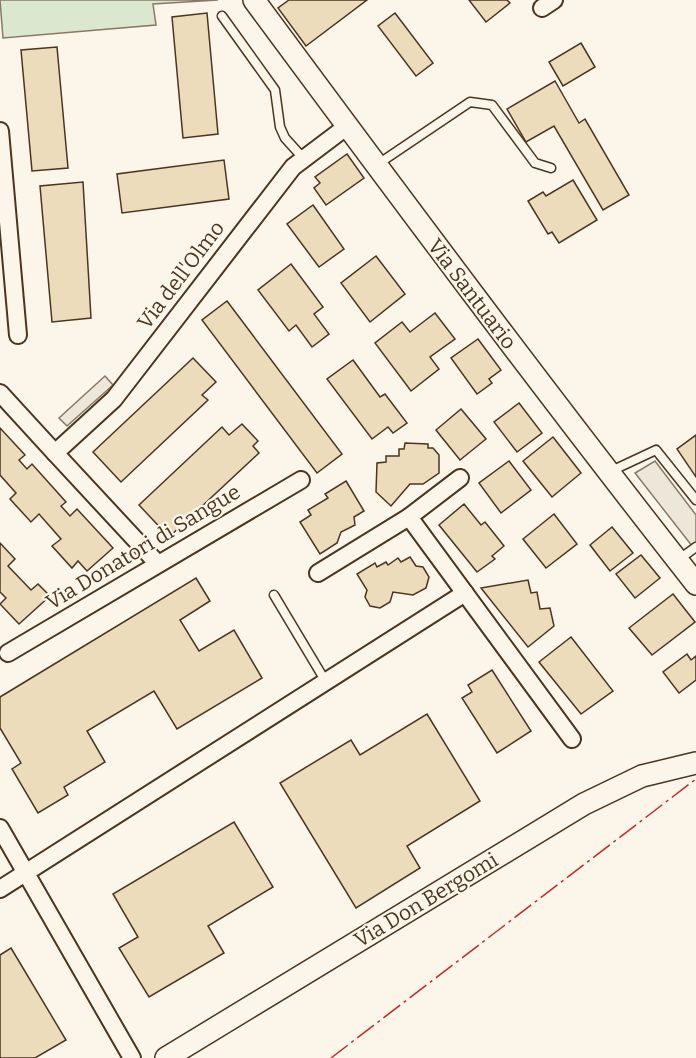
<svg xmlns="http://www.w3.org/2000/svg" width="696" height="1058" font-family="Bitter,serif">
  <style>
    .green { fill: #dce7d0; stroke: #887966; stroke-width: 1.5 }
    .parking { fill: #ede7d9; stroke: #887966; stroke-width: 1.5 }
    .building { fill: #ecdcbc; stroke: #4a3520; stroke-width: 1.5 }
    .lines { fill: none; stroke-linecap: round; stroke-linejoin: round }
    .service-casing { stroke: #4a3520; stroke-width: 11 }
    .minor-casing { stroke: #4a3520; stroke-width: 20 }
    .tertiary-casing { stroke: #4a3520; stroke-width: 24 }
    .service { stroke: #fbf6e9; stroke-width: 8 }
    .minor { stroke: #fbf6e9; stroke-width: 16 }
    .tertiary { stroke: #fbf6e9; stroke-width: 21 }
    .power { stroke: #c62828; stroke-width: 1.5; stroke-dasharray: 21 4.5 3 4.5; stroke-linecap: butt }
    .labels { text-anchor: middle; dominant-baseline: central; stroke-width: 4.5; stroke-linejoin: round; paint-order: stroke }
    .street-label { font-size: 21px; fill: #4a3520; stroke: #fbf6e9 }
  </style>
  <rect width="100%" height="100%" fill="#fbf6e9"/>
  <!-- green -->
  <path class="green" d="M0,0h218l-65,4 3,21 -153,13z"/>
  <!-- parking -->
  <g class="parking">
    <path d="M105,376l8,9 -46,41 -8,-8z"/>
    <path d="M655,461l41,54v36l-61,-78z"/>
  </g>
  <!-- building -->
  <g class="building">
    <path d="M289,0h78l-61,46 -28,-38z"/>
    <path d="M469,0h38l3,3 -24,19z"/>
    <path d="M207,13l11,121 -35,4 -11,-121z"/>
    <path d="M395,13l38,50 -17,13 -38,-50z"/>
    <path d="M581,43l14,24 -32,19 -14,-24z"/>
    <path d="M57,47l11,121 -36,3 -11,-121z"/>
    <path d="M555,81l24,42 6,-4 44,76 -26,15 -49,-84 -28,16 -19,-33z"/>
    <path d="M347,154l17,24 -38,27 -12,-17 6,-5 -5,-6z"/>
    <path d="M224,160l5,39 -107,14 -5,-39z"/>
    <path d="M573,180l24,40 -38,23 -7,-11 -4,2 -20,-33 15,-9 3,4z"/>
    <path d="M83,182l8,136 -39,4 -12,-136z"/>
    <path d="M313,205l31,44 -25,18 -32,-43z"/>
    <path d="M376,256l29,38 -35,28 -29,-39z"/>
    <path d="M291,264l32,43 -9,7 15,20 -17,13 -16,-22 -7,6 -31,-41z"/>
    <path d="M227,301l115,153 -25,19 -115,-153z"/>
    <path d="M435,313l20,26 -25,18 9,12 -28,22 -36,-48 27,-21 8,10z"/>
    <path d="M478,339l23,31 -12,9 3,4 -15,11 -26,-36z"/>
    <path d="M193,358l23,24 -14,13 6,5 -87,82 -28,-30z"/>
    <path d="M353,360l27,37 5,-3 22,29 -14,10 -5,-6 -16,12 -45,-60z"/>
    <path d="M519,403l23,30 -25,19 -23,-30z"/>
    <path d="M461,409l25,30 -26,21 -24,-30z"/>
    <path d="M242,424l16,17 -5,5 6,7 -90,84 -30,-32 83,-78 7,8z"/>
    <path d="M0,428l25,27 -6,5 8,9 5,-5 34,38 -5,4 9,10 7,-7 36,39 -26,23 -9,-10 -6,7 -20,-22 9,-7 -22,-25 -8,8 -21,-23 6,-6 -16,-18z"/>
    <path d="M696,435v42l-19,-28z"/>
    <path d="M553,437l28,36 -29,24 -29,-36z"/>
    <path d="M405,443l23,1v4h5l6,7v18l-16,11h-13l-19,22 -15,-14 1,-29 9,-1v-6h13v-7h5z"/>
    <path d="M509,461l22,29 -30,23 -22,-30z"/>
    <path d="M346,481l18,30 -10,6 1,8 -14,7 -4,11 -17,11 -20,-32 11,-7 -3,-5 20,-12 -3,-4z"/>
    <path d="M464,504l17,21 4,-3 19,24 -12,10 3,3 -18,13 -38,-47z"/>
    <path d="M554,514l23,30 -31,24 -23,-29z"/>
    <path d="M612,527l21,26 -23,18 -20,-26z"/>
    <path d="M0,543l15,16 -7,7 23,24 7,-6 12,12 -31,28 -19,-20 6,-6 -6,-6z"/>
    <path d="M641,555l19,23 -25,20 -19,-24z"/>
    <path d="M410,557l6,9 7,1 6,10 -3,11 -13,7 -20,-3 -3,10 -10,6 -10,-2 -5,-9 2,-7 -10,-16 18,-11 2,4 9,-5 2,3 10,-7 3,4z"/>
    <path d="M196,578l14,23 -30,19 19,31 35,-21 28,48 -85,51 -23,-38 -67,40 18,31 -41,25 4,8 -30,18 -26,-44 9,-6 -21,-35v-31z"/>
    <path d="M528,580l3,13 6,-1 3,17 10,-1 4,18 -26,21 -47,-59z"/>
    <path d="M673,594l22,28 -43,33 -23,-27z"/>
    <path d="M571,637l42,54 -32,23 -42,-52z"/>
    <path d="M687,654l4,6 5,-4v24l-17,13 -16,-21z"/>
    <path d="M492,670l39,61 -34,22 -35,-55 10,-6 -4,-7z"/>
    <path d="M427,714l53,87 -73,45 13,22 -64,40 -76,-125 71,-43 9,15z"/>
    <path d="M234,822l39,65 -65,39 16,27 -75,44 -30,-49 19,-11 -25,-43z"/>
    <path d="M11,948l55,92 -31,18h-35v-103z"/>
  </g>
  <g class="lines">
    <!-- service casing -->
    <g class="service-casing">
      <g id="service">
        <path d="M222,16l53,74 5,37 5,11 19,21"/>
        <path d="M378,164l92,-62 22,3 43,58 16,5"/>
        <path d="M609,472l47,-22 40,50"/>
        <path d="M678,560l18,-13"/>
        <path d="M274,595l52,87"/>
      </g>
    </g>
    <!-- minor casing -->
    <g class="minor-casing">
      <g id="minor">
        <path d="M542,8l12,-8"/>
        <path d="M0,131l18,204"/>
        <path d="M0,393l55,60 59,-54 179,-232 53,-40"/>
        <path d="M55,453l103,111"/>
        <path d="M409,517l51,-39"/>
        <path d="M318,573l91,-56 163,222"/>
        <path d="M8,653l293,-173"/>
        <path d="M0,828l132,230"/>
        <path d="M0,889l465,-296"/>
      </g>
    </g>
    <!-- tertiary casing -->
    <g class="tertiary-casing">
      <g id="tertiary">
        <path d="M254,0c145,196 291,392 442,584"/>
        <path d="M166,1058l418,-254 58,-28 54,-13"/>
      </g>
    </g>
    <!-- service -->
    <use href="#service" class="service"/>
    <!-- minor -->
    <use href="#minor" class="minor"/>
    <!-- tertiary -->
    <use href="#tertiary" class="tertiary"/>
    <!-- power -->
    <path class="power" d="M331,1058l365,-279"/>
  </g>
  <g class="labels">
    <!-- street labels -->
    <g class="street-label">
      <text transform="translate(181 275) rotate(-53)">Via dell'Olmo</text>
      <text transform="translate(472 294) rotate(53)">Via Santuario</text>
      <text transform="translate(143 547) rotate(-31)">Via Donatori di Sangue</text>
      <text transform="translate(426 900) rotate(-31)">Via Don Bergomi</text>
    </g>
  </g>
</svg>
